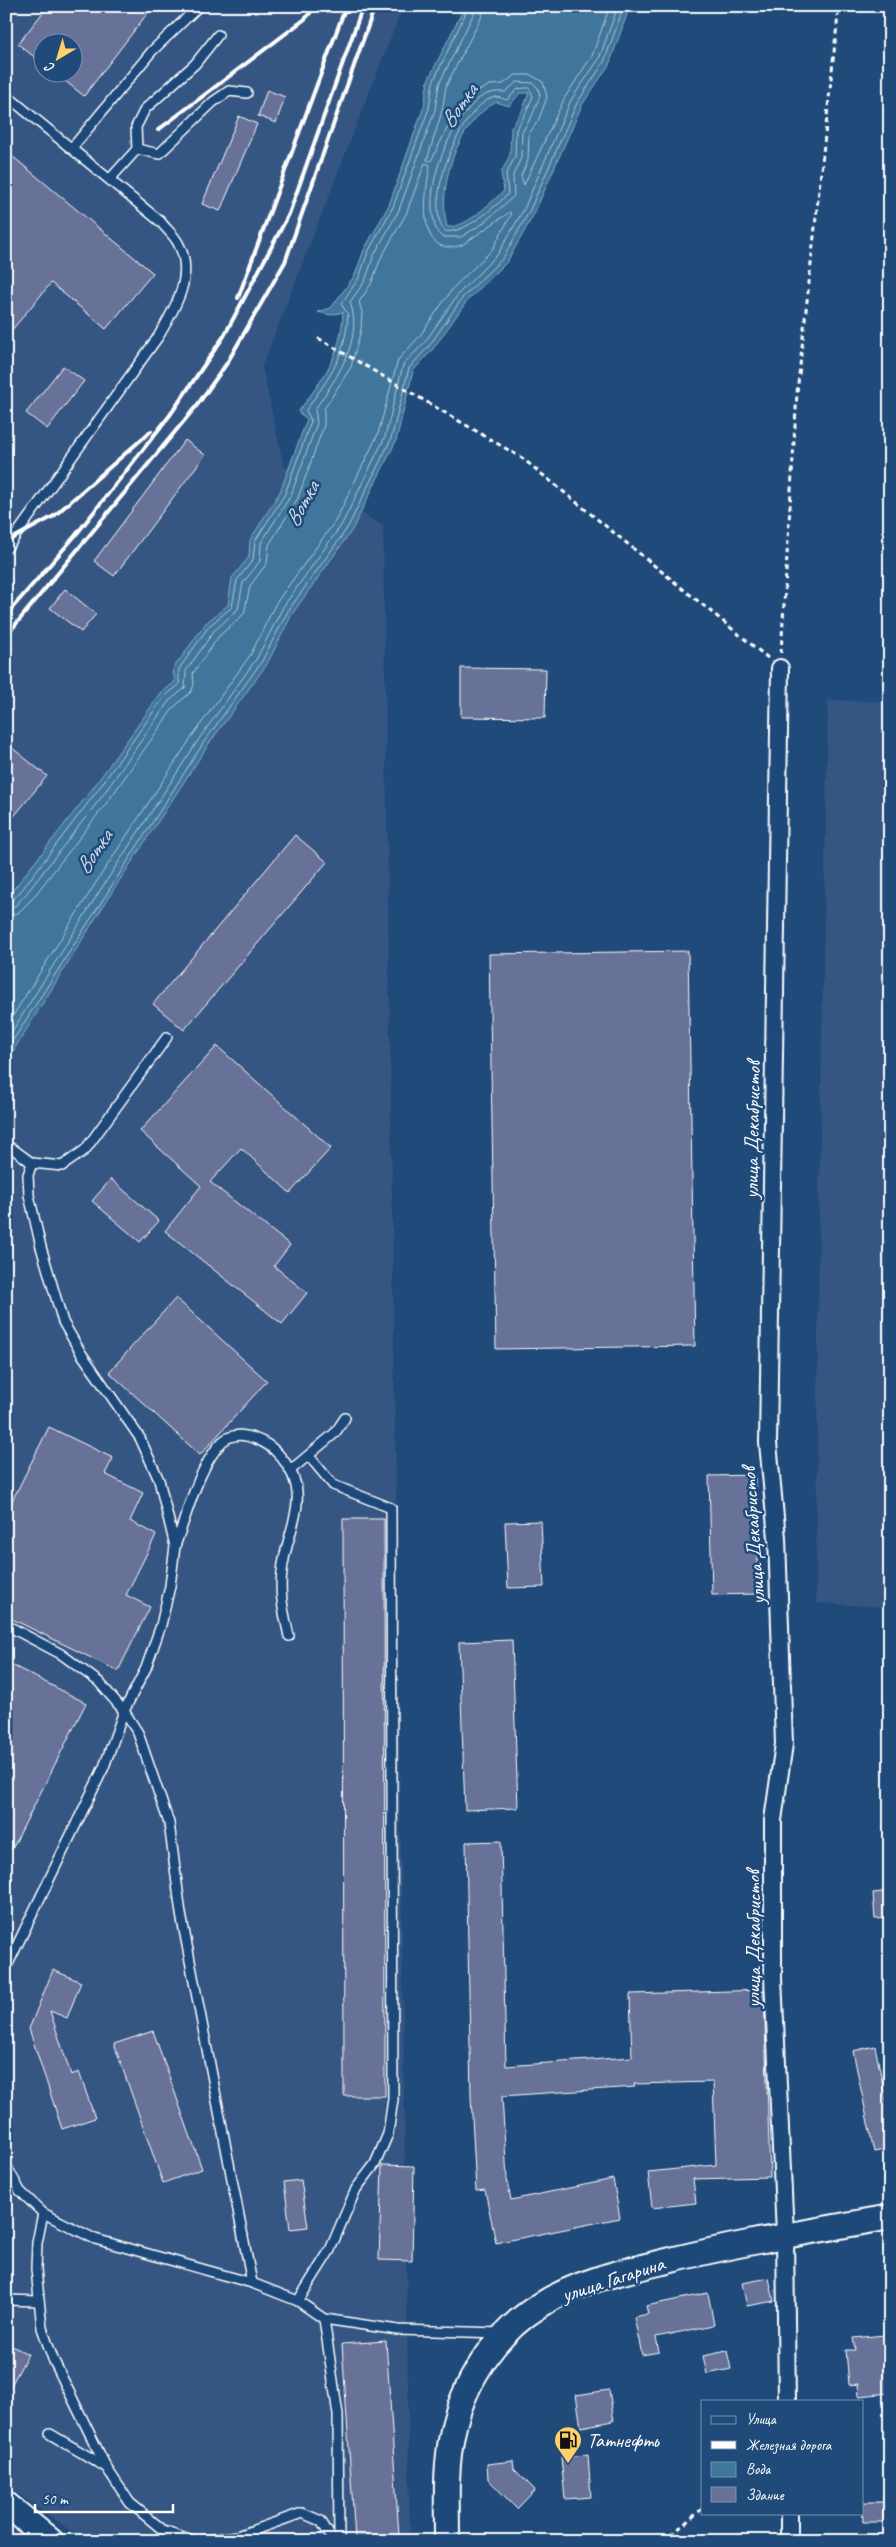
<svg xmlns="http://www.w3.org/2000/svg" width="896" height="2547" font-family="Caveat,sans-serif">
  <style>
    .built { fill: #355683; fill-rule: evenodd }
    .water { fill: #3f769b; stroke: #8cadc3; fill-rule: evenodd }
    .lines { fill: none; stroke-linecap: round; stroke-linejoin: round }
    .shore { stroke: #b2c8d7; stroke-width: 1 }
    .building { fill: #687198; stroke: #fff }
    .lane-casing { stroke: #fff; stroke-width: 12 }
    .street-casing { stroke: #fff; stroke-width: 20 }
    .secondary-casing { stroke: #fff; stroke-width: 28 }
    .path { stroke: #fff; stroke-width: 3; stroke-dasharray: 5 4; stroke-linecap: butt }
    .lane { stroke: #1f4a7a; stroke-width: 9 }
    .street { stroke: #1f4a7a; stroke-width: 16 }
    .secondary { stroke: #1f4a7a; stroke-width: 24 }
    .rail { stroke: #fff; stroke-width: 4 }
    .labels { text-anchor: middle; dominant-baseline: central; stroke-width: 5; stroke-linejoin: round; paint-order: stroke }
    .street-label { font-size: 21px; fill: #fff; stroke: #1f4a7a }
    .poi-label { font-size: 21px; fill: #fff; stroke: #1f4a7a; text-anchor: start }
    .water-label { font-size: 22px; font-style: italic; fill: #cfdde6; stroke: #1f4a7a }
  </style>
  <rect width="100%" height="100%" fill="#1f4a7a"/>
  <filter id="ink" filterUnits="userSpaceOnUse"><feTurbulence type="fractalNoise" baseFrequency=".02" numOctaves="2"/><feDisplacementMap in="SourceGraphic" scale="10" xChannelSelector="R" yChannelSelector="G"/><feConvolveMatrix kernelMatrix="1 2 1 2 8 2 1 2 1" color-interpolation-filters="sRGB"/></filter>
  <g filter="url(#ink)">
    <!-- built -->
    <g class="built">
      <path d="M6,6h397l-141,361 22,99 99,60 27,2015h-325l-79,-56zM42,42h30v30h-30z"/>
      <path d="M828,700l62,2v905l-74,-4 3,-404z"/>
    </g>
    <!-- water -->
    <path class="water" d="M465,6h165l-21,59 -27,40 -48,109 -27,48 -40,39 -34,48 -20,22 -17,70 -44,89 -60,84 -25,50 -59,81 -98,150 -97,156 -7,7v-159l87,-111 68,-95 14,-11 -2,-13 33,-46 22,-18 4,-27 17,-21 1,-17 30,-48 27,-73 -9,-7c26,-35 43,-55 45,-100l-12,3 -13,-3 13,-4 24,-33 9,-25 25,-45 35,-99 4,-26zM520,93h9l-7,18 -11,17 -1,27 -9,18 3,18c-15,12 -37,37 -57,36 -10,-41 10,-104 49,-125l13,4z"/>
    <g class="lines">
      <!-- shore -->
      <g class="shore">
        <path d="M483,6l-1,10 -36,70 -4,25 -15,49 4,1 19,-38 21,-28 19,-10 13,-1 12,-9h16l12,7 4,15 -8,22 -10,15 -1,26 -7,16 3,9 41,-88 27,-41 18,-50"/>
        <path d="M517,82l16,1 5,5 2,8 -8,20 -10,16 -1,26 -8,17 1,21 -32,28 -21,13h-18c-8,-4 -8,-12 -10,-20 -7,-35 17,-93 44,-117 8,-7 18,-9 28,-8z"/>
        <path d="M529,88l4,8 -7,17 -10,17 -1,27 -9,17 2,20c-13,13 -45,41 -63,37 -24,-25 17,-130 51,-134 3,0 8,2 11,3l11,-11z"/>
        <path d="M6,902l5,-1 10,-10 76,-100 67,-94 15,-12v-16l30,-43 23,-19 5,-27 16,-20 2,-19 30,-47 26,-73 -5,-11c25,-35 39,-52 42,-96l-7,-10 18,-26 9,-26 25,-45 36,-99 4,-26 36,-76"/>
        <path d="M6,908l9,-2 11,-12 77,-99 66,-94 16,-13 1,-17 28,-40 24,-22 5,-26 17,-22 1,-18 30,-48 26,-72 -2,-14c21,-30 49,-69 35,-107l15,-21 9,-26 25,-45 36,-100 4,-26 35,-71 2,-7"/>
        <path d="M6,916l12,-3 14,-14 77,-99 65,-93 17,-15 3,-7 -1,-12 26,-37 25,-22 6,-28 17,-23 2,-18 29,-47 26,-73v-16l27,-42 10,-37 1,-18 -3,-10 12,-18 10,-26 25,-44 19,-51 5,2c-4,25 -17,95 32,80l48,-33 1,3 -19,35 -39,38 -34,49 -21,23 -20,74 -42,86 -60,83 -25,51 -58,81 -98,149 -89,143"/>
        <path d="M6,1041l95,-152 98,-150 58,-81 26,-51 59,-83 43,-87 18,-72 22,-23 34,-49 39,-39 26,-45 47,-109 28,-41 19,-53"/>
        <path d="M6,1051l198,-309 58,-81 26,-50 60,-84 43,-88 18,-71 20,-22 34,-49 40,-39 26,-46 48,-109 27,-41 20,-56"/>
      </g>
    </g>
    <!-- building -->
    <g class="building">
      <path d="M48,6h105l-69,90 -30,-24h18v-30h-30v21l-24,-19z"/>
      <path d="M267,90l18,7 -9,26 -18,-7z"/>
      <path d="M239,116l18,8 -37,87 -18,-7z"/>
      <path d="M6,151l147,122 -47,56 -55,-46 -45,54z"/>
      <path d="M63,366l21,15 -37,48 -21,-16z"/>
      <path d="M185,440l20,15 -91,121 -20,-15z"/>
      <path d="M65,589l31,25 -15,18 -31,-24z"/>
      <path d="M461,668l85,1 -1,49 -84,-1z"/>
      <path d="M6,743l41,33 -41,50z"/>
      <path d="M295,835l32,27 -143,168 -31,-26z"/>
      <path d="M688,951l7,395 -199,3 -7,-395z"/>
      <path d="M217,1046l114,102 -41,45 -49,-45 -31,34 80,63 -16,21 33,27 -25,31 -117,-93 36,-45 -61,-55z"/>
      <path d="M111,1179l48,42 -19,21 -48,-41z"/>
      <path d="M176,1298l91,83 -67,74 -91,-83z"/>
      <path d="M49,1427l64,31 -8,16 38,19 -13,28 26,14 -30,60 24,12 -32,64 -112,-55v-103z"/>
      <path d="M755,1475l3,119 -46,1 -3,-119z"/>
      <path d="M343,1519h41l1,577h-41z"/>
      <path d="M541,1521l3,66 -36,1 -3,-66z"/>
      <path d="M512,1640l6,168 -53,2 -6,-168z"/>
      <path d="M6,1662l80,41 -80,158z"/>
      <path d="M501,1841l5,225 126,-9 -2,-63 134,-4 6,187 -77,2 3,24 -44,5 -4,-36 68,-7 -3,-83 -79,2 1,3 -133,9 5,83 4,21 102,-21 7,39 -124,25 -11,-53 -9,1 -5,-94 -5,-255z"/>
      <path d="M890,1891v27l-15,1 -2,-26z"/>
      <path d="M53,1970l28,12 -14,36 -17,-7 21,64 8,-3 16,46 -33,11 -33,-100z"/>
      <path d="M153,2031l49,138 -39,14 -49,-139z"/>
      <path d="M875,2046l15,74v29l-16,3 -21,-101z"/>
      <path d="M382,2165l32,1 -2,95 -33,-1z"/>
      <path d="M301,2180l7,47 -18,2 -6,-47z"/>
      <path d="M769,2278l5,23 -27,5 -5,-23z"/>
      <path d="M708,2293l6,32 -58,12 3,15 -17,3 -8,-38 14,-3 -2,-8z"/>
      <path d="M885,2335l5,58 -31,3 -1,-12 -9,1 -3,-35h9l-2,-12z"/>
      <path d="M386,2341l13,195 -44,3 -13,-195z"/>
      <path d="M6,2343l22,11 -22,41z"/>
      <path d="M727,2351l4,18 -24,5 -4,-18z"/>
      <path d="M609,2390l5,31 -33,6 -5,-32z"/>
      <path d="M588,2455l3,42 -26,2 -4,-42z"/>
      <path d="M513,2461l1,8 21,21 -18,19 -29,-30 -1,-15z"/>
      <path d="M862,2502h22v20h-21z"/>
    </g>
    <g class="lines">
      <!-- lane casing -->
      <g class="lane-casing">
        <g id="lane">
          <path d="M6,95l155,127c5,7 13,13 17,21 18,32 -4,67 -20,94l-152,212"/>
          <path d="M72,148l80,-97 47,-45"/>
          <path d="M137,149l22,5 54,-52 16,-11 18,2"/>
          <path d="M110,179l27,-30 -1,-22 9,-18 50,-45 23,-29"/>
          <path d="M6,1147l7,2 19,14 30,3 23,-16 82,-113"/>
          <path d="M292,1469l43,-36 10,-15"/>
          <path d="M175,1546c12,-31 24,-81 47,-104 6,-6 16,-8 24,-6 14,3 26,10 35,21 34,40 5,71 1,115 -3,23 2,42 7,64"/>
          <path d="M6,1625l55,29 38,28 25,29 14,22 31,90 12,91 71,369"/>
          <path d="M6,1968l98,-201 20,-56 22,-43 15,-43 9,-39 5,-40 -16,-66 -19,-42 -59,-85 -18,-31 -22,-75 -12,-52 -1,-20 4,-12"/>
          <path d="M6,2165l14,26 23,22 52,26 157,44 46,18 26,18 74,11 103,3"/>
          <path d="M43,2213l-6,30 -1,26 6,59 11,31 53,108 24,36 33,27 32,11"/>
          <path d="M6,2300l33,1"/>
          <path d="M298,2301l32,-51 26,-61 19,-25 13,-30 5,-35 -2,-591 -58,-23 -24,-29"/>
          <path d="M324,2319l14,96 1,126"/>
          <path d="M50,2434l56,33"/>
          <path d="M199,2541l38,-5 65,-23 19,8 12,20"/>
        </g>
      </g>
      <!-- street casing -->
      <g class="street-casing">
        <g id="street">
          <path d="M780,668l-12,775 9,95 7,206 -11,76v158l12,256 2,167"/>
          <path d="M789,2513v28"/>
        </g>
      </g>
      <!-- secondary casing -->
      <g class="secondary-casing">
        <g id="secondary">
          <path d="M6,2504l45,37"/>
          <path d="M447,2541c0,-35 -2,-72 5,-106 10,-51 43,-102 87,-129 37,-24 81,-34 124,-44 75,-19 151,-31 227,-45"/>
        </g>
      </g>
      <!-- path -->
      <g class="path">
        <path d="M318,338l204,120 246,200"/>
        <path d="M781,653l16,-260 42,-387"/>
        <path d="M664,2541l38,-32"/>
      </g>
      <!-- lane -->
      <use href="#lane" class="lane"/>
      <!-- street -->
      <use href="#street" class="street"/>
      <!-- secondary -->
      <use href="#secondary" class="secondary"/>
      <!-- rail -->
      <g class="rail">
        <path d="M158,130l147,-111 11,-13"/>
        <path d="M238,298l108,-292"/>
        <path d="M6,542l48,-26 97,-85"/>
        <path d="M6,615l69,-79 95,-121 54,-79 65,-122 74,-208"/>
        <path d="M6,636l192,-232 29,-41 58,-101 90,-256"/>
      </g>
    </g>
  </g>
  <!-- icons -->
  <defs>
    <g id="fuel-pin" transform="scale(1.4375)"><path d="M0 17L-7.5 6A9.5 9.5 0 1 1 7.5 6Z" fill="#ffd166" stroke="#1f4a7a"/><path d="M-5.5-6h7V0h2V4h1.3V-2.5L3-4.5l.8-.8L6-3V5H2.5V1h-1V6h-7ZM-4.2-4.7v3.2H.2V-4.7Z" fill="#111"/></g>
  </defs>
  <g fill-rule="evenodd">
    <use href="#fuel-pin" x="568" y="2440"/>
  </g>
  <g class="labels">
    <!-- street labels -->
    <g class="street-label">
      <text transform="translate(752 1130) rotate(-89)">улица Декабристов</text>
      <text transform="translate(753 1536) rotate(-94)">улица Декабристов</text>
      <text transform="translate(753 1939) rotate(-90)">улица Декабристов</text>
      <text transform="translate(613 2279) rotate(-18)">улица Гагарина</text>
    </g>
    <!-- poi labels -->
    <g class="poi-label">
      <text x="587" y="2440">Татнефть</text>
    </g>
    <!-- water labels -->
    <g class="water-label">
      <text transform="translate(459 106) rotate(-55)">Вотка</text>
      <text transform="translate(302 504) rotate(-61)">Вотка</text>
      <text transform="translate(94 852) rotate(-56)">Вотка</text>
    </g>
  </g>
  <!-- margin -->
  <rect width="896" height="2547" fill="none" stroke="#1f4a7a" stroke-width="25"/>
  <rect x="12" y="12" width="871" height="2522" fill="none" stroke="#fff" stroke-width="2" filter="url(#ink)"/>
  <!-- legend -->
  <rect x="701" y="2400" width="162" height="115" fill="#1f4a7a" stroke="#7992af"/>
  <rect x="711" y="2416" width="25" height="8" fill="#1f4a7a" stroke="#7992af"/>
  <text x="746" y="2424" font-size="15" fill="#ffffff">Улица</text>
  <rect x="711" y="2441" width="25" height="8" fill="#ffffff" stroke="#7992af"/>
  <text x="746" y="2450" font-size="15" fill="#ffffff">Железная дорога</text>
  <rect x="711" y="2462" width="25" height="15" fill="#3f769b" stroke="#7992af"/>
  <text x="746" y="2474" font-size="15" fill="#ffffff">Вода</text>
  <rect x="711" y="2487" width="25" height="15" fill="#687198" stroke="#7992af"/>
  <text x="746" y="2500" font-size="15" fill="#ffffff">Здание</text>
  <!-- north arrow -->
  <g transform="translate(58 58) rotate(218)"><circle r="24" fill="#1f4a7a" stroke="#7992af"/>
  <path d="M0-4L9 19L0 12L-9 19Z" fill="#ffd166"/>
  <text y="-8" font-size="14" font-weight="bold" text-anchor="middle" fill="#ffffff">С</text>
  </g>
  <!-- scale -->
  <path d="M35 2504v8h138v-8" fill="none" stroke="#ffffff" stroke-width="2.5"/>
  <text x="42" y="2504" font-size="15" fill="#ffffff" stroke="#1f4a7a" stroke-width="4" paint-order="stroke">50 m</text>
</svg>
